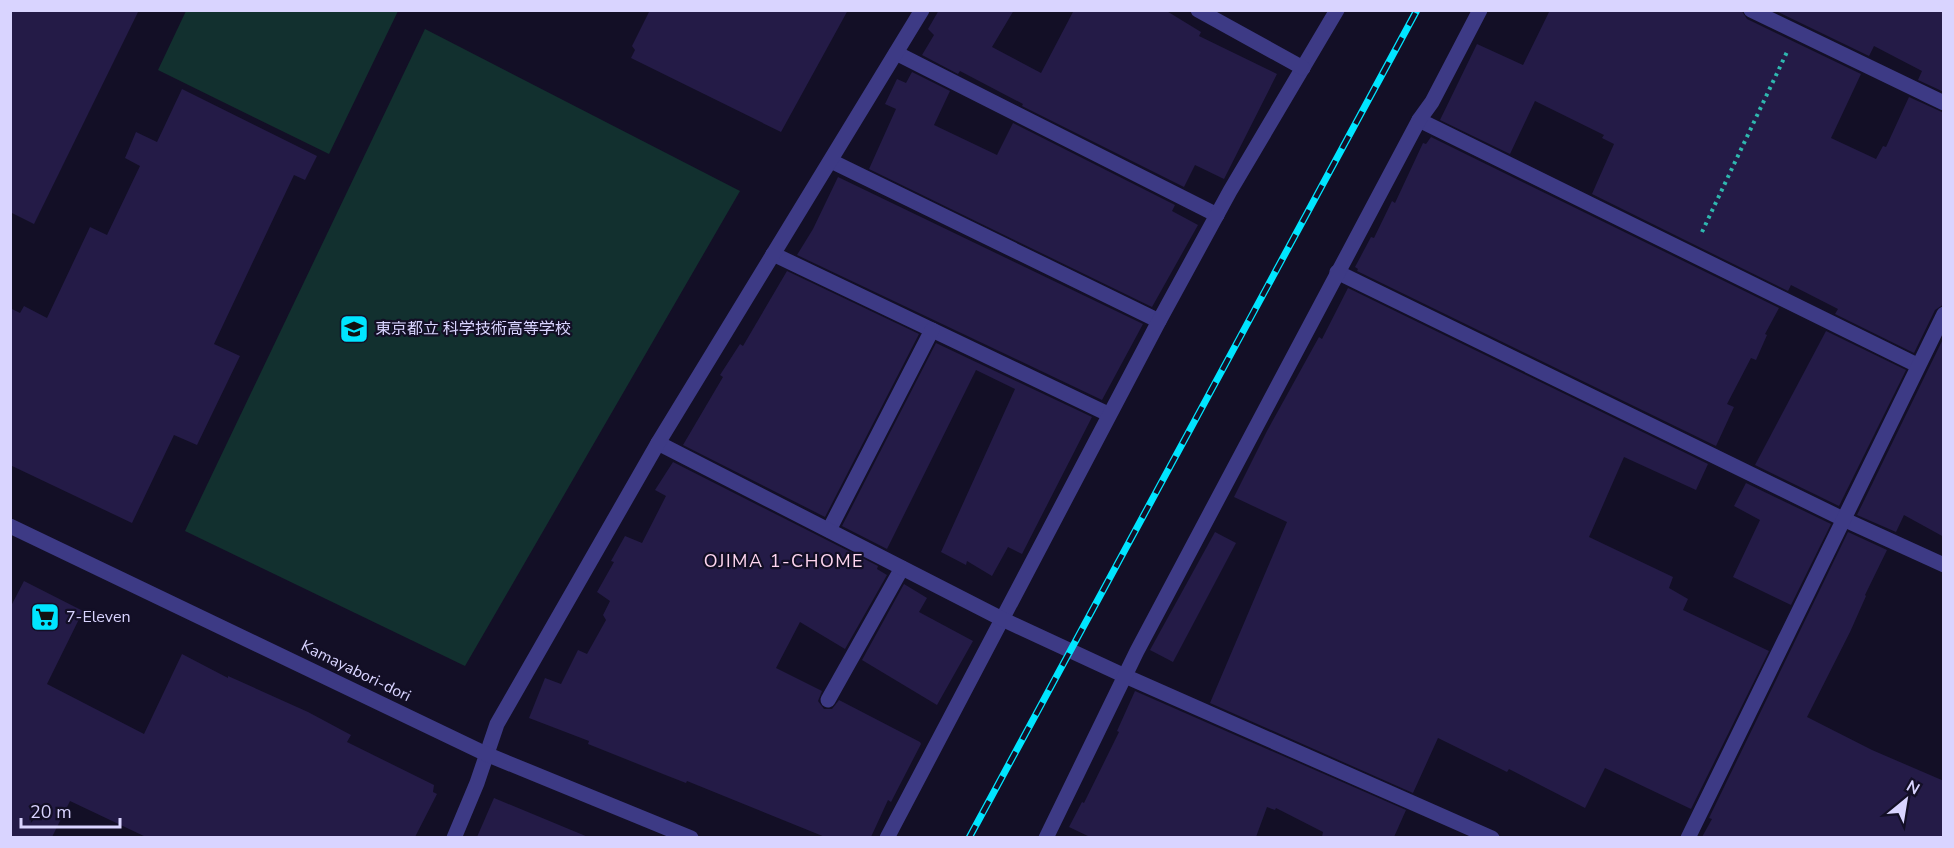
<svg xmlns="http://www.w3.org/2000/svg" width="1954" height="848" font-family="'Nunito Sans','Noto Sans JP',sans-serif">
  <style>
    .green { fill: #12302f }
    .building { fill: #241b47 }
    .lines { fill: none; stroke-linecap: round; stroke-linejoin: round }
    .path { stroke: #2fb8b0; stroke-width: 4; stroke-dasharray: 3 4.5; stroke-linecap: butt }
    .service { stroke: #3d3a85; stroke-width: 15 }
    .minor { stroke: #3d3a85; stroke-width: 15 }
    .tertiary { stroke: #3d3a85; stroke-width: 15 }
    .rail-casing { stroke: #00e5ff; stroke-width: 7 }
    .rail { stroke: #130f26; stroke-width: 4.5; stroke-dasharray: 14; stroke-linecap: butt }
    .labels { text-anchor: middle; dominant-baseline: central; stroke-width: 4.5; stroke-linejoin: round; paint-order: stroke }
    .poi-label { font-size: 16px; fill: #d9d4ff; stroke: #130f26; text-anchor: start }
    .street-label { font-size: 16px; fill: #d9d4ff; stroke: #130f26 }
    .neighbourhood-label { font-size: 18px; letter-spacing: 1.5px; fill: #ffd6f0; stroke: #130f26 }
  </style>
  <rect width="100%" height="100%" fill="#130f26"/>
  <!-- green -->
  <g class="green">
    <path d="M186,11v-1l212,1 -69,143 -171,-84z"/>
    <path d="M425,29l315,162 -275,475 -280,-135z"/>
  </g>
  <!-- building -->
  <g class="building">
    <path d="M10,10h129l-105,214 -24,-12z"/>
    <path d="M650,10h198l-67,122 -150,-74 4,-8 -3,-4z"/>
    <path d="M939,10h75l-22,37 49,26 33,-63h91l36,22 -2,4 78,38 -53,105 -29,-14 -11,22 -162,-81 1,-2 -63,-33 -2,3 -36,-19 12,-20 -6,-6z"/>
    <path d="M1550,10h191l6,9 114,55 -30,64 45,21 7,-13 3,1 23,-50 35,16v191l-9,6 -21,43 -79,-39 3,-5 -47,-24 -3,6 -196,-97 22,-50 -12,-6 2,-3 -69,-34 -25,53 -70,-34 37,-76 46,21z"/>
    <path d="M1774,10h170v82l-26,-12 4,-9 -48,-25 -5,10z"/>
    <path d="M912,72l38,19 -16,34 63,30 16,-32 162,82 -3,6 26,14 -46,82 -283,-138 27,-60 -11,-5 12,-25 9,4z"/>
    <path d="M182,89l135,67 -12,24 -11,-5 -80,169 26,12 -43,89 -23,-10 -42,88 -122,-58v-157l10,5 4,-7 23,12 43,-91 17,8 33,-69 -15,-8 11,-26 21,10z"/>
    <path d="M1431,137l348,171 -14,26 2,1 -11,25 -5,-2 -24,46 7,3 -18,39 -359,-175 1,-2 -3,-2 16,-30 3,1 18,-37 3,2 28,-60 3,1z"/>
    <path d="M838,177l305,147 -41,76 -305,-145 16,-26z"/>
    <path d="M787,271l132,63 -94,183 -142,-72 40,-68 -3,-2 20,-31 3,2z"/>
    <path d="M1348,288l360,176 -12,26 -72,-33 -35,80 84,40 -4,11 19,11 -5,11 86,41 -78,158 -86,-41 -20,40 -76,-39 -2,3 -69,-34 -25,55 -203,-90 77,-181 -53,-25 33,-66 52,-94 3,2z"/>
    <path d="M1826,331l80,39 -67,136 -84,-41z"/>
    <path d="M1944,337v200l-40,-22 -8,17 -39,-17z"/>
    <path d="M936,343l156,74 -70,137 -14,-7 -16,29 -25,-15 -1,4 -25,-13 74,-163 -39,-19 -89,179 -45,-23z"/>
    <path d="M673,462l205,104 -1,3 10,6 -42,74 -45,-27 -24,46 46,23 -4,10 6,8h8l7,-9 81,42 1,2 -30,58 -3,-2 -17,37h-46l-138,-56 -1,2 -18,-7 -80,-32 1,-3 -60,-23 16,-40 16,6 17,-34 9,4 19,-34 -3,-5 7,-14 -13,-9 17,-30 -3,-1 14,-25 17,7 24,-47 -11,-6z"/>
    <path d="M1746,483l85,41 -40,81 -58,-28 27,-57 -26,-14z"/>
    <path d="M1215,532l21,11 -63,119 -23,-12z"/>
    <path d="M1848,532l39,18 -22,45 1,1 -16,36 -43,85 65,33 72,31v56h-242l10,-18 -3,-1z"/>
    <path d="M24,581l59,30 -36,73 97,50 38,-80 46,24v-2l80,36 43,23 -4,7 87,43 -1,7 4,2 -22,43h-269l-76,-36 -18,36h-42v-229z"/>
    <path d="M904,584l23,14 -8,14 54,29 -36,64 -75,-45z"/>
    <path d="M1135,691l271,119 -12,27h-72l1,-5 -47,-24 -1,2 -8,-3 -11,30h-166l-21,-10 13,-25 2,1 35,-71 -2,-1z"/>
    <path d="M494,798l94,39h-111z"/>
  </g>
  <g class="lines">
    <!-- path -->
    <path class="path" d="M1702,232l85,-180"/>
    <!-- service -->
    <g class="service">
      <path d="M896,53l321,162"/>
      <path d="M1419,120l498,245"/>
      <path d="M831,161l328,160"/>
      <path d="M773,254l335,160"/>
      <path d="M1337,272l506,247 101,46"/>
      <path d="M829,530l103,-200"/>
      <path d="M828,700l74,-132"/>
      <path d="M887,838l272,-517 71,-130 107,-181"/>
      <path d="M1688,838l256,-524"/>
    </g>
    <!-- minor -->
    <g class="minor">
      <path d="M1198,10l105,58"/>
      <path d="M1751,10l193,93"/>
      <path d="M658,443l344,176 123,57 367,162"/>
      <path d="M454,838l23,-55 20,-59 161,-281 264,-433"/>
      <path d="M1046,838l91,-187 282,-531 13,-18 48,-92"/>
    </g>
    <!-- tertiary -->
    <path class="tertiary" d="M10,526l476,228 205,84"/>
    <!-- rail casing -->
    <g class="rail-casing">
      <path id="rail" d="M969,838l448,-828"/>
    </g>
    <!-- rail -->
    <use href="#rail" class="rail"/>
  </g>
  <!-- icons -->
  <defs>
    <g id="school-square" transform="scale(1.5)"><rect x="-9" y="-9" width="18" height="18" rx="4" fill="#00e5ff" stroke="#130f26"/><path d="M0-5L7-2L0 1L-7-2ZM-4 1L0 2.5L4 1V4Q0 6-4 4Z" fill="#111"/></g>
    <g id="supermarket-square" transform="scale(1.5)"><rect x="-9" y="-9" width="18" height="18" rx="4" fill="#00e5ff" stroke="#130f26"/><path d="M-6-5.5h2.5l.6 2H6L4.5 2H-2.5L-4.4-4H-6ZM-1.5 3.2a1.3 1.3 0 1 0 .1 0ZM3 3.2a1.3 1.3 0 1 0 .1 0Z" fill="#111"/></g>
  </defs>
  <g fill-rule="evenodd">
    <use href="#school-square" x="354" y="329"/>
    <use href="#supermarket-square" x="45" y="617"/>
  </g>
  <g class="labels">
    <!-- poi labels -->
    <g class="poi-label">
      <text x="375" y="329">東京都立 科学技術高等学校</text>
      <text x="66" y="617">7-Eleven</text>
    </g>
    <!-- street labels -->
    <g class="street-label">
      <text transform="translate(356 671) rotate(26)">Kamayabori-dori</text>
    </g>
    <!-- neighbourhood labels -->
    <g class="neighbourhood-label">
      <text x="784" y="561">OJIMA 1-CHOME</text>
    </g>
  </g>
  <!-- border -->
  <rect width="1954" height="848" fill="none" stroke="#d9d4ff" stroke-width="24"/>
  <!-- north arrow -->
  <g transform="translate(1906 800) rotate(30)" stroke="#130f26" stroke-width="4.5" paint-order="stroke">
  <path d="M0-4.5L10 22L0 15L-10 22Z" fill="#d9d4ff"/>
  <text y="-9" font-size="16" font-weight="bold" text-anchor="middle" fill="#d9d4ff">N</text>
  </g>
  <!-- scale -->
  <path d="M21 818v9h99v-9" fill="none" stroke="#d9d4ff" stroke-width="3"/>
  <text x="30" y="818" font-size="18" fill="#d9d4ff" stroke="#130f26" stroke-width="4.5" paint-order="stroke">20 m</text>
</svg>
